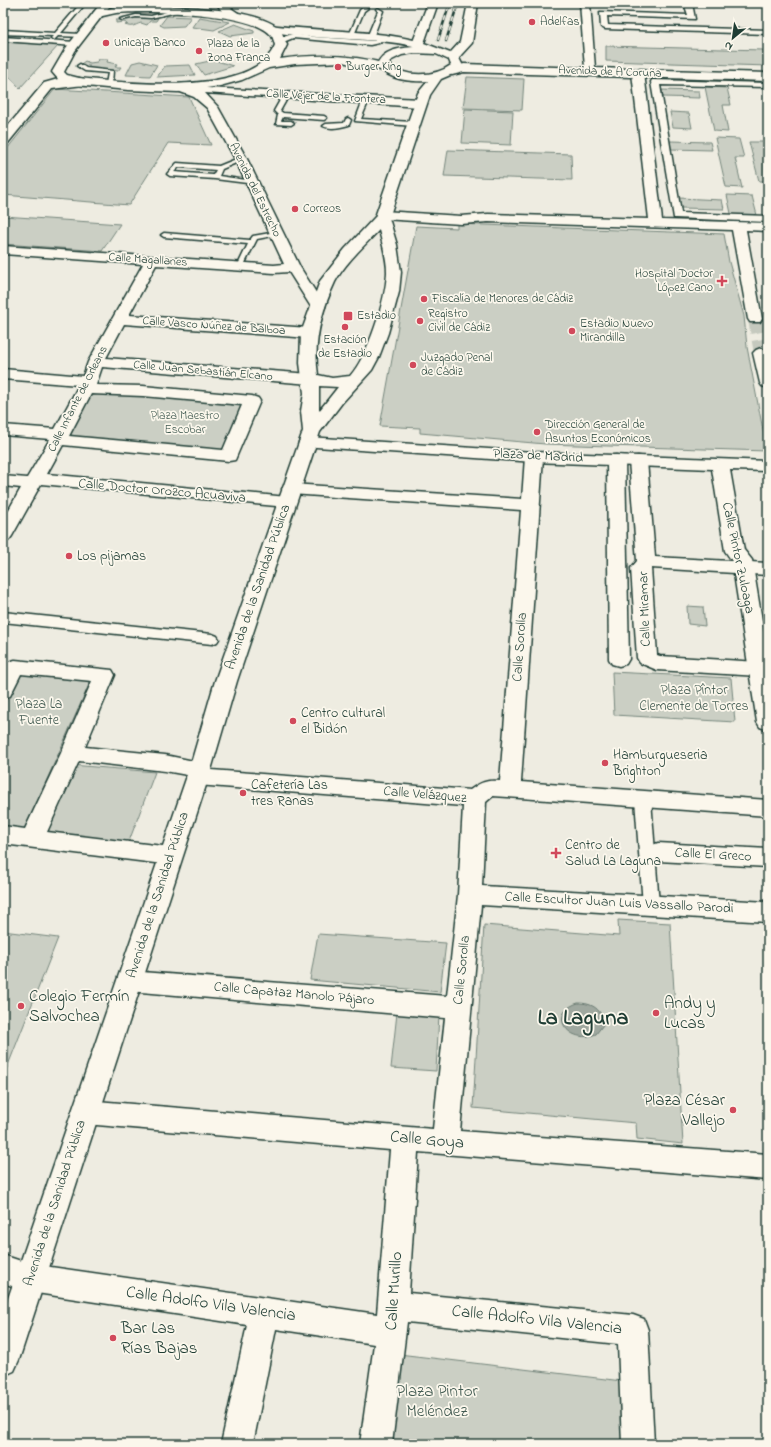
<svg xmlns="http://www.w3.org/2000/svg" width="771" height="1447" font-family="'Indie Flower',sans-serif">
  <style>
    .green { fill: #cbcfc4; stroke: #75867c }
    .water { fill: #9fa89f; stroke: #6c7d74 }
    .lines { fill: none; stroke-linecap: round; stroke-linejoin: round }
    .minor-tunnel { stroke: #c5c9be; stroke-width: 14; stroke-dasharray: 14 7; stroke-linecap: butt }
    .service-casing { stroke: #1f3d34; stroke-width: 3 }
    .pedestrian-casing { stroke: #1f3d34; stroke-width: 3 }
    .minor-casing { stroke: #1f3d34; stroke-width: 3 }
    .tertiary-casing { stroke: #1f3d34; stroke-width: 3 }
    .secondary-casing { stroke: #1f3d34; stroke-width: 3 }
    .service { fill: #fbf7ec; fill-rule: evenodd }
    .pedestrian { fill: #fbf7ec; fill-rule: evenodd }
    .minor { fill: #fbf7ec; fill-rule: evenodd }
    .tertiary { fill: #fbf7ec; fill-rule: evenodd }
    .secondary { fill: #fbf7ec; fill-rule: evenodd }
    .rail-casing { stroke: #1f3d34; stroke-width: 2.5 }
    .rail { stroke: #fbf7ec; stroke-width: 1.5; stroke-dasharray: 5; stroke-linecap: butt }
    .poi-dot { fill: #d1495b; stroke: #fbf7ec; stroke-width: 1.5 }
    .labels { text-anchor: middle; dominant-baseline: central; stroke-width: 3.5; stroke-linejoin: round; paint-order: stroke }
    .far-poi-label { font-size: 12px; fill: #1f3d34; stroke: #fbf7ec; text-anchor: start }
    .far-street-label { font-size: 12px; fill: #1f3d34; stroke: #fbf7ec }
    .far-park-label { font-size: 12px; fill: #415a51; stroke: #fbf7ec }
    .street-label { font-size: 14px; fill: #1f3d34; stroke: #fbf7ec }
    .poi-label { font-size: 14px; fill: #1f3d34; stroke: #fbf7ec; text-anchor: start }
    .park-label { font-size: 14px; fill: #415a51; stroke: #fbf7ec }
    .near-poi-label { font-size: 17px; fill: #1f3d34; stroke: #fbf7ec; text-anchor: start }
    .near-street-label { font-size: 17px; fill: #1f3d34; stroke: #fbf7ec }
    .near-park-label { font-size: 17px; fill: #415a51; stroke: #fbf7ec }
    .near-district-label { font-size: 22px; font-weight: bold; fill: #1f3d34; stroke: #fbf7ec }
  </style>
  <rect width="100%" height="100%" fill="#eeece1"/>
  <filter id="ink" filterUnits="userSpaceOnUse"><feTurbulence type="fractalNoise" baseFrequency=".025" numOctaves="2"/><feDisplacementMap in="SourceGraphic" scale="8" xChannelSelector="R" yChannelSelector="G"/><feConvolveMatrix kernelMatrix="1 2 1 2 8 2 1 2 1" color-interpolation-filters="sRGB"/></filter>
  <g filter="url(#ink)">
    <!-- green -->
    <g class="green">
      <path d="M167,16l24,1 -7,9 -20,1 -4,-2z"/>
      <path d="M133,17l25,1 -2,3h-6l-3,4 -6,-2c-7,2 -8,5 -16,2l3,-1 -4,-2 -8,1v-3h9z"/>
      <path d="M199,17l31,5 -16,8 -22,-3z"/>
      <path d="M235,24l19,7v2l-24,3 -11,-5z"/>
      <path d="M3,42l56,3 -39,43 -17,-18z"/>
      <path d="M606,46l157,4 5,16 -162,-5z"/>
      <path d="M98,59h10l-1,3 10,2 -2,3h6l-3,4 -29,-3v-3l-8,-1 4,-3 5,2 7,-1z"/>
      <path d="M214,60l19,6 -29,9 -8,-11z"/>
      <path d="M140,61l17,4 -7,11 -24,-1 6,-12z"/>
      <path d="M190,65l5,10 -38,2 8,-11z"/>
      <path d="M467,77l57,2 -2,31 -59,-2z"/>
      <path d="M705,87l22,1 4,17h-8l5,27 -14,-1z"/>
      <path d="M55,89l134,8 22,48 -43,-2 -39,62 -126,-10v-41z"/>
      <path d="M662,90l37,1 1,7 -37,-1z"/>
      <path d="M465,109l48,2 -2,34 -49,-2z"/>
      <path d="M670,112l19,1 3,15 -19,-1z"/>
      <path d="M715,138l24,1 5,19h-9l7,30 -16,-1z"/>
      <path d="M670,141l40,1 2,8 -41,-1z"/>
      <path d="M749,142h17l2,10v34h-3l-1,-5h-5z"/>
      <path d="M448,150l123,4 1,26 -128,-4z"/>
      <path d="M727,195l25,1 6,23 -26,-1z"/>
      <path d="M679,198l43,2 2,9 -43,-1z"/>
      <path d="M3,216l117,8 -18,27 -99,-7z"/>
      <path d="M457,224l267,10 5,28 15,54 3,31 20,104 -222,-7 -125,-11v-5l-40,-2 36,-200 41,2z"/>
      <path d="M91,389l156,13 -20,50 -164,-14z"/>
      <path d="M687,606l16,1 2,19 -17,-2z"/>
      <path d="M612,672l119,6 4,44 -121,-7z"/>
      <path d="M20,673l71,7 -66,149 -22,-2v-120z"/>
      <path d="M71,765l84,7 -27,72 -84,-10z"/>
      <path d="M618,920l52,3 13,221 -46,-5 -1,-16 -163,-15 11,-183 135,11z"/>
      <path d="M3,931l55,7 -55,140z"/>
      <path d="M318,934l128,9 -6,49 -130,-12z"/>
      <path d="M397,1013l42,1 -3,57 -45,-3z"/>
      <path d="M399,1354l223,27v63h-232z"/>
    </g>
    <!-- water -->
    <path class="water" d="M578,1003c14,0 25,6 25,22l-7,9c-27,12 -50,-21 -18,-31z"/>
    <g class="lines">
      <!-- minor-tunnel -->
      <path class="minor-tunnel" d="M755,319l6,34"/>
      <!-- service casing -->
      <g class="service-casing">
        <g id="service">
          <path d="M81,3h5l-25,30 20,1 2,3 -25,-1 -4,4 -3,-2 2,-2 -50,-2v-4l52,3z"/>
          <path d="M364,7l4,1 -4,3 -10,24 -12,2v-2l8,-2 10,-23z"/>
          <path d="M378,8l5,3 -9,24 2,2 5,-1 2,2 -4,5 -9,2 -77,-7 -12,5 -3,-2 5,-4 10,-3 20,3 62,4 1,-4 -4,1 -4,-3 10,-24 -2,-2z"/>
          <path d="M175,10l2,2 -26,6 -15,-1 -14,3 -2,-1 16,-4 15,1z"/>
          <path d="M3,37l72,5 3,2 -3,2 -72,-5z"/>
          <path d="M80,64l6,4 27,3 -1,13 -3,2 -3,-2 2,-11 -23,-2 -8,-5z"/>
          <path d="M286,93l3,2 -9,16 3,2 41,3 3,2 -3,2 -41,-3 -2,4h10l3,2 -3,2 -15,-1 2,-9 -4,-4 9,-16z"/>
          <path d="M366,98l3,2 -8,19 52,3 3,2 -3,2 -58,-5 8,-21z"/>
          <path d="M348,118l3,2 -2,5c-8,2 -19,5 -26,1l3,-2 18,-1 2,-4z"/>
          <path d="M241,157l2,1v2l-21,9 -3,7 34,5 2,1v2l-40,-5 -45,-3 -3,-2 10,-11 42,3zM179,167l37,3 -3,5 -39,-3z"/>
          <path d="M276,232l2,1v2l-21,4 -14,28 -3,2 -3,-2 11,-23 -84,-7 -3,-2 3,-2 86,7 3,-4z"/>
        </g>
      </g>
      <!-- pedestrian casing -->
      <g class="pedestrian-casing">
        <g id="pedestrian">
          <path d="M684,3h8l3,16 -88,-3 1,9 160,5v4l-163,-5 -4,-2 -1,-15 88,3z"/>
          <path d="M652,80l116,3v4l-108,-2 21,128 87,3v6l-94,-4 -23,-136z"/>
          <path d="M3,612l209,22 5,2 2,3 -2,3 -5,2 -209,-22z"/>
          <path d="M643,794l6,2 2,4 8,105 -2,5 -6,2 -6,-2 -2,-5 -8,-105 2,-4z"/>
        </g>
      </g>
      <!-- minor casing -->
      <g class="minor-casing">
        <g id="minor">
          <path d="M217,3h10l1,3 13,9 -1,2c-10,3 -20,-6 -23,-14z"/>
          <path d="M270,25c51,7 102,4 152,17l1,2 -5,3c-51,-12 -103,-5 -152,-17l-1,-2z"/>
          <path d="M638,70l6,3 18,147 106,3v8l-22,-1 16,89 -2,3h-10l-2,-3 -16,-89 -244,-8 -27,2 -78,-5 -5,-1 -2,-3 2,-3 5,-1 78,5 27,-2 161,5 -17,-146z"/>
          <path d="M179,85l8,2 233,12 6,4 -6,4 -215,-14 13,14 29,52 53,108 25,40 -2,3h-10l-24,-38 -15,1 -118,-8 -27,50 180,13 5,2 3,3 -3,3 -5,2 -185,-14 -18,34 204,16 6,2 2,3 -2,3 -6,2 -208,-17 -6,18 47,1 109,10 6,2 2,3 -25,59 -6,1 -166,-16 -16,29 240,23 6,1 3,4 -3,4 -6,1 -246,-23 -29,52 -3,4 -6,2v-22l18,-32 -18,-2v-10l24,2 23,-39 -47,-4v-10l52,4 24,-44 -76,-6v-10l80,7 5,-14 55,-98 -140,-10v-8l271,19 10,-1 -49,-105 -28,-51 -13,-11 -19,-7 -2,-2zM91,394l52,2 99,9 -19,45 -154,-14z"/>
          <path d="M761,348l7,4v36l-6,-2 -2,-3 -7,-30 3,-3z"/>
          <path d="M534,452l6,1 3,4 -22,325 247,18v16l-275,-20 -7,6 -4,84 286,16v20l-287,-17 -21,226 308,23v26l-350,-28 -9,141 224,22 11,4 4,11 6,114h-32l-4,-100 -211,-22 -15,122h-32l14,-100 -98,-15 -23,115h-32l26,-119 -217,-33 -27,-9v-28l27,9 347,50 13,-164 -305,-26 -9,-3 -4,-9 4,-9 9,-3 348,29 12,-111 -316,-27 -9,-3 -3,-7 3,-7 9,-3 318,25 11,-101 5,-89 -266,-21 -8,-2 -3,-6 1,-2 -22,-4 -86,-10 -32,71 124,15 8,3 3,6 -3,6 -8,3 -168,-21v-18l22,3 36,-76 31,-72 -71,-7 -11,22 -7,2v-27l5,-9 7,-2 97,10 3,5 -30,72 80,8 43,9 3,6 259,20c11,-8 16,-10 30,-9l21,-271 -230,-16 -6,-1 -3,-4 3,-4 6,-1 231,15 3,-42 3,-4z"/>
          <path d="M616,455l6,1 3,4 4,199 -3,5 -7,2 -7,-2 -3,-5 -2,-199 3,-4z"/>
          <path d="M638,456l6,1 3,4 8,96 113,6v12l-117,-7 6,87 3,1 99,6 7,2 2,3 -2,7 -7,2 -102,-6 -17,-7 -3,-5 -6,-90 6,-7 -8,-100 3,-4z"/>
          <path d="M658,843l110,6v18l-110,-6 -8,-3 -3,-6 3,-6z"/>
        </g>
      </g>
      <!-- tertiary casing -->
      <g class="tertiary-casing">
        <g id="tertiary">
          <path d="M468,3h10l-6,40 -11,12 -3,5h-8l-2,-2 3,-6 9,-10z"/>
          <path d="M580,3h10l5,65 173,5v8l-304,-9 -12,3 -6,-4 2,-2 16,-5 121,4z"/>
          <path d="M153,6c28,1 110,2 128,25 2,4 4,10 6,14l-7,14c37,-5 73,-5 109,6l2,2 -6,4 -43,-9 -47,2 -26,4 -27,12 -22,6 -42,6 -50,-2 -53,-5 -2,-3 2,-3 4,-1c45,5 175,20 196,-33 -1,-3 -2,-9 -5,-11 -21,-22 -123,-24 -154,-21 -6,1 -12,3 -18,4l-5,-3 1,-2 22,-5z"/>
          <path d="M308,437l226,15 234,9v10l-38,-1 14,80 8,10 16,97v73l-8,-3 -3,-5 -25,-161 -7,-10 -13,-82 -178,-7 -232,-16 -3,-4 3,-4z"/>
        </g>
      </g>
      <!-- secondary casing -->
      <g class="secondary-casing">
        <g id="secondary">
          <path d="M101,3h11l-37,48 -11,21 3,3 16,4 2,3 -2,3 -31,4 -44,54 -5,1v-12l41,-49 14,-4 -6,-7 14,-24z"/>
          <path d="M428,3h10l-14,40 34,13 5,10 -8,7 -14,6 -11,16 -41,123 8,27 4,27 -2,20 -11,41 -9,24 -7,13 -30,33 -22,29 -83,249 -26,89 -192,590 -5,11 -11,5v-63l186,-543 26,-89 88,-250 -2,-20 3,-18 -4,-30 1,-30 19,-52 25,-32 30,-32 43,-124 10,-12c-18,1 -40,-1 -51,-16 5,-15 23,-17 37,-18l-2,-3zM414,53l22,1 13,6 2,5c-16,12 -47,13 -62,-1l1,-3 12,-6zM379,230c3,13 8,28 8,42 -1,28 -19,84 -37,104l-18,2 -14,-3c-5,-32 3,-63 17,-93 10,-19 29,-36 44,-52zM319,386l19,1 -19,24z"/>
        </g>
      </g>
      <!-- service -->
      <use href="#service" class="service"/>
      <!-- pedestrian -->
      <use href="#pedestrian" class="pedestrian"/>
      <!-- minor -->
      <use href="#minor" class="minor"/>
      <!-- tertiary -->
      <use href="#tertiary" class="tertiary"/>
      <!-- secondary -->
      <use href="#secondary" class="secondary"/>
      <!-- rail casing -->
      <g class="rail-casing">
        <g id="rail">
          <path d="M438,40l12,-37"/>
          <path d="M446,41l12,-38"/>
        </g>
      </g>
      <!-- rail -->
      <use href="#rail" class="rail"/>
    </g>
  </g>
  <!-- markers -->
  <g class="poi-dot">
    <circle cx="532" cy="22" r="4"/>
    <circle cx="106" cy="43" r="4"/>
    <circle cx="199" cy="51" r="4"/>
    <circle cx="338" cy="67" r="4"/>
    <circle cx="295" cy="209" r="4"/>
    <path d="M720 275h4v4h4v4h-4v4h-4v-4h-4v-4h4z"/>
    <circle cx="424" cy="299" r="4"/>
    <rect x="343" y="311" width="10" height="10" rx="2"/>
    <circle cx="420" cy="321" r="4"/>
    <circle cx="345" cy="327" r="4"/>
    <circle cx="572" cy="331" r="4"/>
    <circle cx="413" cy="365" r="4"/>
    <circle cx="537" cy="432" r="4"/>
    <circle cx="69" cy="556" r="4"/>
    <circle cx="293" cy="721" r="4"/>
    <circle cx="605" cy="763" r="4"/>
    <circle cx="243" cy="793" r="4"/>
    <path d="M554 847h4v4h4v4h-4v4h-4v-4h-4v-4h4z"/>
    <circle cx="21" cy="1006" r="4"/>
    <circle cx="656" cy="1013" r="4"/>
    <circle cx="733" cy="1110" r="4"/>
    <circle cx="113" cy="1338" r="4"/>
  </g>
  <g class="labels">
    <!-- far-poi labels -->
    <g class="far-poi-label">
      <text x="540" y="22">Adelfas</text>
      <text x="114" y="43">Unicaja Banco</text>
      <text x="207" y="44">Plaza de la<tspan x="207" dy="14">Zona Franca</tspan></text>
      <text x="346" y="67">Burger King</text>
      <text x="303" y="209">Correos</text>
      <text x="713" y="274" text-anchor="end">Hospital Doctor<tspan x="713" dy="14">López Cano</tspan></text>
      <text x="432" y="299">Fiscalía de Menores de Cádiz</text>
      <text x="428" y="314">Registro<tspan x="428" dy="14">Civil de Cádiz</tspan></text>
      <text x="357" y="316">Estadio</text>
      <text x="580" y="324">Estadio Nuevo<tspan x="580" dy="14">Mirandilla</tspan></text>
      <text x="345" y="340" text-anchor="middle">Estación<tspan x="345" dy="14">de Estadio</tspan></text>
      <text x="421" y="358">Juzgado Penal<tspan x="421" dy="14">de Cádiz</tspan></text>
      <text x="545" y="425">Dirección General de<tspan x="545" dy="14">Asuntos Económicos</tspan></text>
    </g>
    <!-- far-street labels -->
    <g class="far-street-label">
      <text transform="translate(610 72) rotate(2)">Avenida de A Coruña</text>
      <text transform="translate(326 97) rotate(3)">Calle Vejer de la Frontera</text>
      <text transform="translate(255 190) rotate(64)">Avenida del Estrecho</text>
      <text transform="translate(148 260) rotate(4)">Calle Magallanes</text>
      <text transform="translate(214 326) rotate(4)">Calle Vasco Núñez de Balboa</text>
      <text transform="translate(203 371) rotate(5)">Calle Juan Sebastián Elcano</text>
      <text transform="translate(78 399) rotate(-63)">Calle Infante de Orleans</text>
    </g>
    <!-- far-park labels -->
    <g class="far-park-label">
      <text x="185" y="416">Plaza Maestro<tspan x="185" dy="14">Escobar</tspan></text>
    </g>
    <!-- street labels -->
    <g class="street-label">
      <text transform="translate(538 456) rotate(3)">Plaza de Madrid</text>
      <text transform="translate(162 491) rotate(5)">Calle Doctor Orozco Acuaviva</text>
      <text transform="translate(738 558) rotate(78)">Calle Pintor Zuloaga</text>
      <text transform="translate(258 587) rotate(-71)">Avenida de la Sanidad Pública</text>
      <text transform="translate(645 609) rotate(-92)">Calle Miramar</text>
      <text transform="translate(520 647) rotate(-86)">Calle Sorolla</text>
      <text transform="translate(425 795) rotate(5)">Calle Velázquez</text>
      <text transform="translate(713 855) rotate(3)">Calle El Greco</text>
      <text transform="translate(158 895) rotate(-72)">Avenida de la Sanidad Pública</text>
      <text transform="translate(619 903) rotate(3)">Calle Escultor Juan Luis Vassallo Parodi</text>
      <text transform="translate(462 970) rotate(-84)">Calle Sorolla</text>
      <text transform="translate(294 994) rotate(5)">Calle Capataz Manolo Pájaro</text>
      <text transform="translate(55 1203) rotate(-72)">Avenida de la Sanidad Pública</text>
    </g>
    <!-- poi labels -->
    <g class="poi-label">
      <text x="77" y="556">Los pijamas</text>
      <text x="301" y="713">Centro cultural<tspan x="301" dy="16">el Bidón</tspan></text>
      <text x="613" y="755">Hamburgueseria<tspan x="613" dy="16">Brighton</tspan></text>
      <text x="251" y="785">Cafetería Las<tspan x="251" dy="16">tres Ranas</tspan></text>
      <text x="565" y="845">Centro de<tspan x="565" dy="16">Salud La Laguna</tspan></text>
    </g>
    <!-- park labels -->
    <g class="park-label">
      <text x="694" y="690">Plaza Pîntor<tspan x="694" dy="16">Clemente de Torres</tspan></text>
      <text x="39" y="704">Plaza La<tspan x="39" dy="16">Fuente</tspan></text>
    </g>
    <!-- near-poi labels -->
    <g class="near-poi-label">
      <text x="29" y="996">Colegio Fermín<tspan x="29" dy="20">Salvochea</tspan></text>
      <text x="664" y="1003">Andy y<tspan x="664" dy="20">Lucas</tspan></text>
      <text x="725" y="1100" text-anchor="end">Plaza César<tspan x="725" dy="20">Vallejo</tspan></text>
      <text x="121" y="1328">Bar Las<tspan x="121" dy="20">Rías Bajas</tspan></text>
    </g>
    <!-- near-street labels -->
    <g class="near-street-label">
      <text transform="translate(427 1140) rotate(5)">Calle Goya</text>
      <text transform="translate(394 1291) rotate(-86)">Calle Murillo</text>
      <text transform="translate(211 1304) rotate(8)">Calle Adolfo Vila Valencia</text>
      <text transform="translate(537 1320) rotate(6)">Calle Adolfo Vila Valencia</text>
    </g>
    <!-- near-park labels -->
    <g class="near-park-label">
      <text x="437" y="1391">Plaza Pintor<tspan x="437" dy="20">Meléndez</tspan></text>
    </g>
    <!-- near-district labels -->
    <g class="near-district-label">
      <text x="583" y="1019">La Laguna</text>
    </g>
  </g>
  <!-- margin -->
  <rect width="771" height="1447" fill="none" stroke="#fbf7ec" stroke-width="16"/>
  <rect x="8" y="8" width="755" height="1431" fill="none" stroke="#1f3d34" stroke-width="1.5" filter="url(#ink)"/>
  <!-- north arrow -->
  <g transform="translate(733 38) rotate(209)" stroke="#fbf7ec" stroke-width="3" paint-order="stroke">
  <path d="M0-3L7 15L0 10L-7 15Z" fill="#1f3d34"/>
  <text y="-6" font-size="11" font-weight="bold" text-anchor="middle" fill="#1f3d34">N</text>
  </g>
</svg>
